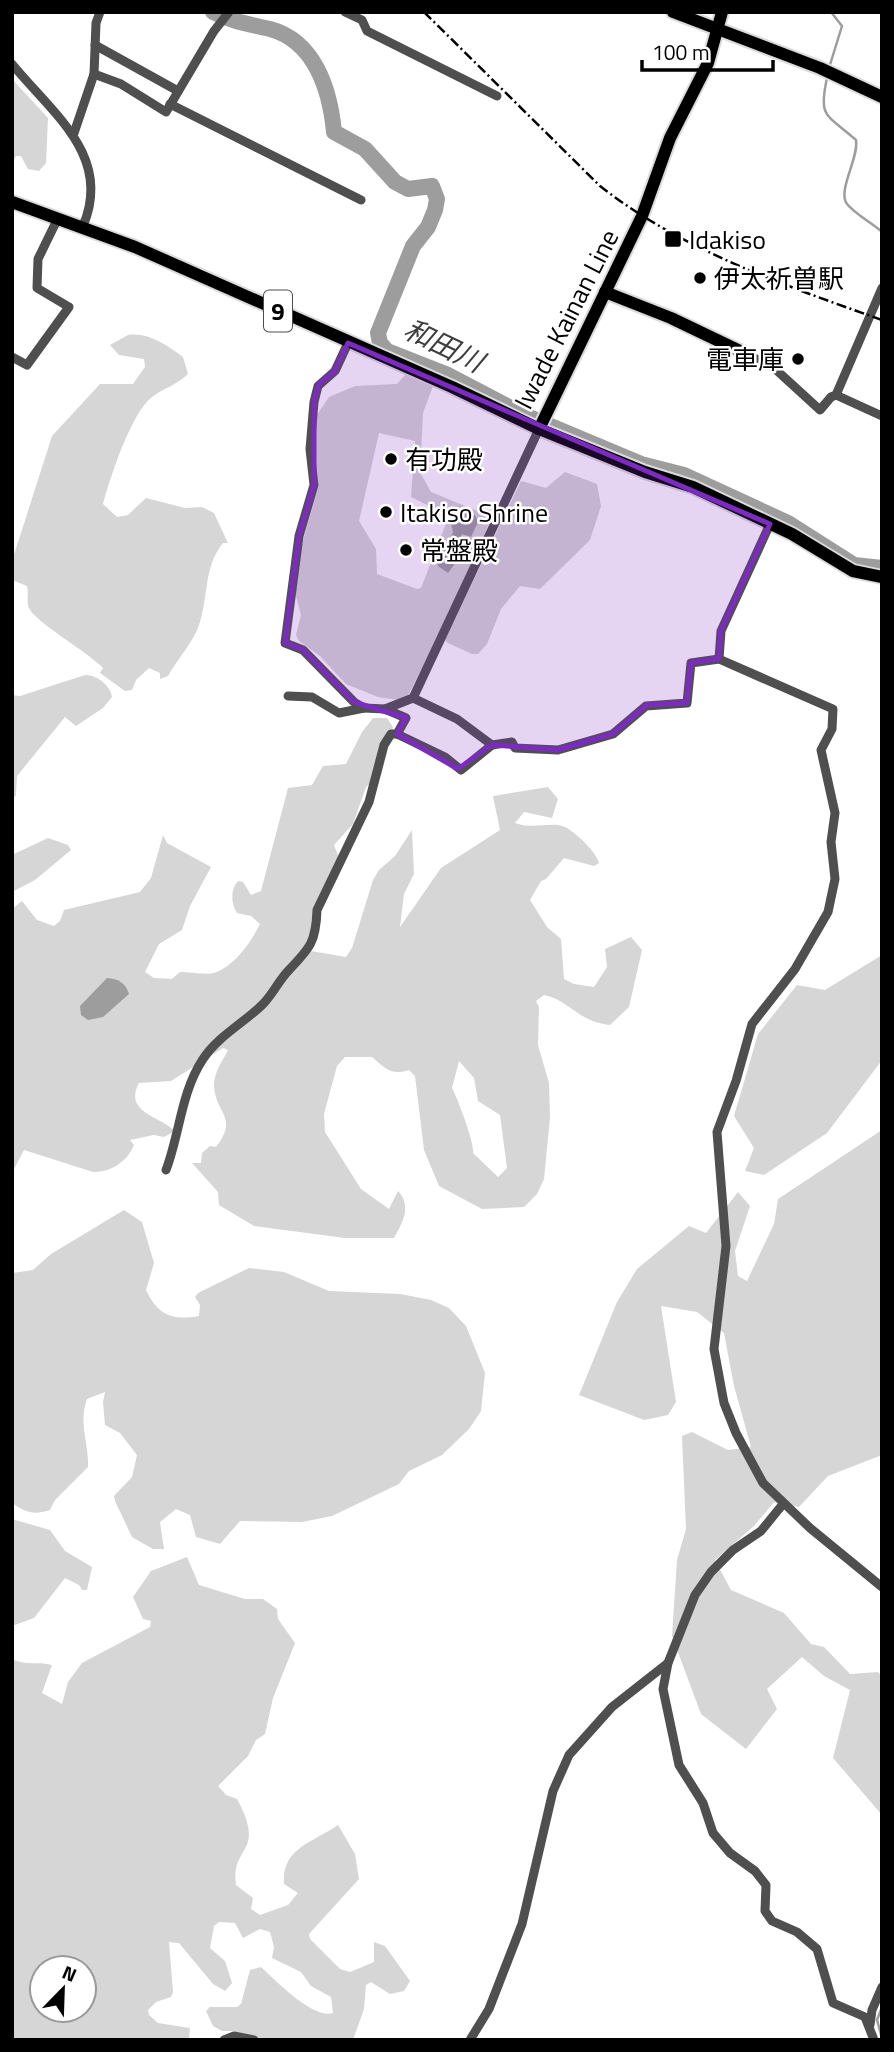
<svg xmlns="http://www.w3.org/2000/svg" width="894" height="2052" font-family="'Titillium Web','Noto Sans JP',sans-serif">
  <style>
    .green { fill: #d6d6d6; fill-rule: evenodd }
    .water { fill: #9d9d9d }
    .lines { fill: none; stroke-linecap: round; stroke-linejoin: round }
    .stream { stroke: #9d9d9d; stroke-width: 2.5 }
    .river { stroke: #9d9d9d; stroke-width: 16 }
    .major-casing { stroke: #dbdbdb; stroke-width: 16 }
    .minor { stroke: #4f4f4f; stroke-width: 9 }
    .major { stroke: #000; stroke-width: 12 }
    .rail { stroke: #000; stroke-width: 2.5; stroke-dasharray: 10 3.5 2 3.5; stroke-linecap: butt }
    .marked { fill: #7b2cbf; fill-opacity: 0.2; stroke: #7b2cbf; stroke-width: 5; stroke-linejoin: round }
    .poi-dot { fill: #000; stroke: #fff; stroke-width: 2.5 }
    .labels { text-anchor: middle; dominant-baseline: central; stroke-width: 5; stroke-linejoin: round; paint-order: stroke }
    .shield { fill: #fff; stroke: #4c4c4c; stroke-width: 2 }
    .shield-label { font-size: 24px; font-weight: bold; fill: #000 }
    .poi-label { font-size: 26px; fill: #000; stroke: #fff; text-anchor: start }
    .street-label { font-size: 26px; fill: #000; stroke: #fff }
    .water-label { font-size: 28px; font-style: italic; fill: #3e3e3e; stroke: #fff }
  </style>
  <rect width="100%" height="100%" fill="#fff"/>
  <!-- green -->
  <g class="green">
    <path d="M12,79l36,39 -2,45 -7,8 -11,-2 -7,-13h-5l-4,7z"/>
    <path d="M128,335c21,-3 38,10 55,22l5,17c-11,11 -26,15 -36,23 -21,16 -42,81 -49,107l14,13 11,-2 18,-17 39,10 17,-1 12,6 14,30h-5c-20,25 -14,53 -24,82 -6,18 -22,34 -31,51l-8,3v-6l-11,-5 -13,12 -4,10 -7,1 -25,-18 3,-5c-15,-16 -68,-46 -74,-60 -3,-6 0,-15 -2,-22l-15,-6v-19l40,-125 48,-52h33l12,-17 -1,-8 -25,-4 -9,-10z"/>
    <path d="M405,375l28,11 -10,27 -3,59 11,20 61,25 -56,124 -31,60 -27,-4 -32,-13 -26,-28 -21,-15 -3,-6 5,-20 -6,-23 6,-44 18,-63 -5,-43 3,-27 12,-18 26,-11 42,-2zM379,433l36,8 -4,56 38,19 -28,72 -4,1 -40,-15 -1,-25 -17,-28z"/>
    <path d="M565,472l32,12 4,22 -11,34 -50,49 -20,-3 -19,23 -14,35 -9,10h-6l-24,-11 -3,-3 76,-159 25,7z"/>
    <path d="M85,675c11,-1 26,11 27,22l-9,11 -27,18 -11,-9 -48,59 -1,19 -4,5v-105l8,1z"/>
    <path d="M373,718h14l6,9 -12,49 -15,11 -13,37 -19,21 5,13 -24,68 -4,25 35,6 6,-9 21,-68 6,-10 16,-14 17,-26 2,44 -10,20 -4,33 41,-59 59,-38 -7,-34 55,-9 10,12 -6,19 -28,-6 -9,11c17,7 38,-2 50,4 10,5 31,24 34,36l-5,3 -30,-8 -18,21 -5,2 -11,19 17,27 14,12 3,40 10,5 20,3 13,-20 -2,-18 26,-12 11,13 -13,57 -19,18c-34,-4 -40,-25 -66,-30l-8,6 3,6 -1,38 11,38 1,34 -6,62 -7,15 -13,13 -42,2 -43,-23 -15,-36 -9,-74 -6,-6c-18,6 -24,-2 -37,-13h-27l-8,9 -13,48 1,18 36,57 28,20 9,-18c14,15 5,31 -4,47h-49l-91,-12 -35,-21 -1,-13 -26,-29h9l1,-10 8,-7 6,1c23,-30 0,-32 -2,-61 0,-14 8,-24 14,-36l-5,-2 -52,33 -32,2c-16,29 21,33 36,48l-11,6 -10,-2 -24,5 4,5c-7,17 -23,27 -41,27l-69,-22 -12,23v-264l10,-8 15,19 17,6 6,-5 4,-11 76,-18 11,-14 12,-43 4,8 44,24 -21,39 -8,24 -23,14 -14,28 9,6 18,1 8,-7c9,0 27,3 34,1 21,-7 37,-31 46,-49l-9,-8 -14,-3c-6,-10 -7,-23 1,-32l5,1 8,13 10,-4 27,-103 24,-3 11,-19 23,-2 16,-32zM459,1061l15,17 4,23 22,14 7,53 -9,9 -25,-24c2,-9 -16,-56 -21,-65z"/>
    <path d="M48,838l20,7 3,5 -36,30 -23,12v-37z"/>
    <path d="M882,955v105l-55,73 -63,42 -19,-4 9,-23 -20,-32 24,-82 39,-49 28,5z"/>
    <path d="M882,1130v325l-54,21 -29,31 -25,-5 -20,24 -39,34 16,30 53,23 27,31 13,3 26,27 28,-2 4,5v138l-49,-57 17,-68 -26,-14 -22,-19 -35,32 10,20 -31,40 -45,-35 -29,-78 5,-76 9,-31 -4,-93 10,-4 36,18 23,-3 -17,-61 -10,-53 -27,-21 -36,-6 15,96 -8,13 -24,5 -65,-25 38,-93 20,-33 52,-43 17,7 32,-41 12,14 -15,45 3,25 9,5 27,-57 4,-25z"/>
    <path d="M124,1210l18,12 12,41 -8,27c12,25 26,31 53,26l1,-11 -5,-8 3,-4 51,-25 35,4 45,19 71,3 31,6 18,8 17,18 19,47 -4,38 -12,18 -27,26 -33,16 -10,13 -67,32 -30,6 -62,-1 -20,23 -24,-7 -6,-22 -14,-6 -16,13 4,27h-11l-21,-12 -17,-36 -1,-5 18,-19 5,-22 -17,-22 -15,-8 -2,-23 2,-10 -18,7c-9,24 2,44 1,68l-33,33 -5,10c-17,5 -23,3 -38,-7v-230l21,-3 18,-16z"/>
    <path d="M12,1519l38,11 15,21 27,16 -5,23h-5l-3,-5 -14,-7 -31,40 -22,8z"/>
    <path d="M187,1557l12,28 46,14h18l14,10 1,10 17,24 -22,55 -8,36 -9,6 -8,16 -30,30 8,9 11,4c30,55 -7,46 -1,86l17,13 -2,11 9,6 28,-10 10,-12 -14,-9c-3,-36 30,-42 54,-59l17,29 4,25 -50,55 1,5 30,30 10,3 24,-10v-20l11,4 25,35 -6,10 -14,3 -19,-12 -5,3 -2,24 -11,31h-95l-24,-9h-12l-9,-5 -7,-15 4,-4h27l4,-3 9,-34 11,-3c14,13 53,53 72,46l-2,-16 -20,-11 -10,-14 -29,-14 2,-11 -4,-15 -10,-3 -17,9 -8,-15 -16,-1 -5,4 -4,22 15,13 7,22 -7,8 -12,-7 -34,-41 -10,-1 4,50 -2,5 -15,5 -8,8 1,5 9,8 32,5 -1,12h-177v-381c13,7 26,2 40,6l-10,28 20,11 6,-22 14,-19 68,-36 1,-6 -8,-2 -10,-22 18,-26zM42,1968h42v42h-42z"/>
  </g>
  <!-- water -->
  <g class="water">
    <path d="M459,509l16,6 3,7 -7,15 -9,-3 -7,18 6,3 -13,18 -10,-7 -2,-9 4,-14 8,1 5,-12 -2,-9z"/>
    <path d="M107,978c11,1 18,4 22,16l-26,23 -15,3 -7,-5 -1,-9z"/>
  </g>
  <g class="lines">
    <!-- stream -->
    <g class="stream">
      <path d="M829,68l13,-42 -11,-14"/>
      <path d="M827,78c-9,41 0,36 29,62 3,18 -19,51 -9,64 8,10 25,19 35,28"/>
      <path d="M882,2007l-5,13 5,18"/>
    </g>
    <!-- river -->
    <path class="river" d="M213,12c19,10 36,12 57,17 45,12 60,61 64,103l31,17 30,33 13,7 24,-3 5,13 -2,11 -7,17 -15,19 -35,87 2,10 7,8 61,24 76,40 117,49 43,11 104,48 66,42 28,3"/>
    <!-- major casing -->
    <g class="major-casing">
      <g id="major">
        <path d="M673,12l147,56 62,29"/>
        <path d="M12,202l123,45 317,140 87,42 106,43 48,15 99,47 61,37 29,6"/>
        <path d="M605,292l66,26 71,34"/>
        <path d="M539,429l103,-213 28,-78 38,-75 14,-51"/>
      </g>
    </g>
    <!-- minor -->
    <g class="minor">
      <path d="M345,12l17,8 5,11 130,65"/>
      <path d="M95,45l83,46"/>
      <path d="M12,64c40,49 101,92 71,162"/>
      <path d="M94,74l27,10 45,28 48,-81 15,-19"/>
      <path d="M170,104l191,96"/>
      <path d="M74,133l20,-59 2,-51 4,-11"/>
      <path d="M742,352l31,15 47,43 11,-13 5,-2 46,-107"/>
      <path d="M12,357l15,8 42,-58 -32,-19 1,-29 19,-39"/>
      <path d="M836,395l46,21"/>
      <path d="M719,659l2,-28 49,-107"/>
      <path d="M288,696l24,1 27,16 25,-5"/>
      <path d="M413,698l44,21 35,26 20,-3 3,6 43,2 55,-16 33,-28 41,-3 4,-40 28,-4 114,50 -1,20 -11,21 14,63 -4,29 4,37 -7,33 -33,57 -43,55 -16,57 -19,51 9,114 -12,103 10,54 12,30 27,50 47,45 72,59"/>
      <path d="M385,709l28,-11 126,-269"/>
      <path d="M397,734l48,23 16,13 31,-25"/>
      <path d="M166,1170c14,-37 15,-78 37,-111 15,-23 41,-36 60,-55 10,-10 16,-24 26,-34 21,-22 27,-28 28,-60l52,-108 15,-57 7,-11h6l9,-16 -21,-9 -21,-1 -10,-6 -51,-52 -18,-7 14,-107 15,-51 -4,-36 4,-47 4,-16 17,-15 13,-28"/>
      <path d="M783,1504l-22,27 -28,19 -22,22 -16,23 -27,68 -5,26 16,76 24,38 10,30 17,20 25,18 11,14 -1,26 7,10 25,11 20,17 16,54 32,14 9,23"/>
      <path d="M870,2025l2,-15 10,-23"/>
      <path d="M224,2040l10,-4 20,4"/>
      <path d="M470,2040l19,-31 33,-85 31,-133 16,-36 43,-48 56,-44"/>
    </g>
    <!-- major -->
    <use href="#major" class="major"/>
    <!-- rail -->
    <path class="rail" d="M424,12l176,174c83,65 184,99 282,134"/>
  </g>
  <!-- marked area -->
  <path class="marked" d="M348,343l422,181 -49,107 -2,28 -28,4 -4,40 -40,2 -34,29 -55,16 -66,-5 -34,24 -61,-35 9,-16 -52,-16 -51,-52 -18,-7 14,-107 15,-51v-83l5,-18 15,-12z"/>
  <!-- markers -->
  <g class="poi-dot">
    <rect x="664" y="230" width="18" height="18" rx="3.5"/>
    <circle cx="700" cy="278" r="7"/>
    <circle cx="798" cy="359" r="7"/>
    <circle cx="391" cy="459" r="7"/>
    <circle cx="386" cy="512" r="7"/>
    <circle cx="406" cy="550" r="7"/>
  </g>
  <g class="labels">
    <!-- shield labels -->
    <rect class="shield" x="264" y="290.5" width="28" height="41" rx="5"/>
    <g class="shield-label">
      <text x="278" y="311">9</text>
    </g>
    <!-- poi labels -->
    <g class="poi-label">
      <text x="689" y="239">Idakiso</text>
      <text x="714" y="278">伊太祈曽駅</text>
      <text x="784" y="359" text-anchor="end">電車庫</text>
      <text x="405" y="459">有功殿</text>
      <text x="400" y="512">Itakiso Shrine</text>
      <text x="420" y="550">常盤殿</text>
    </g>
    <!-- street labels -->
    <g class="street-label">
      <text transform="translate(566 319) rotate(-63)">Iwade Kainan Line</text>
    </g>
    <!-- water labels -->
    <g class="water-label">
      <text transform="translate(444 345) rotate(26)">和田川</text>
    </g>
  </g>
  <!-- border -->
  <rect width="894" height="2052" fill="none" stroke="#000000" stroke-width="28"/>
  <!-- north arrow -->
  <g transform="translate(63 1989) rotate(23)"><circle r="33" fill="#ffffff" stroke="#999999" stroke-width="2"/>
  <path d="M0-5L12 26L0 18L-12 26Z" fill="#000000"/>
  <text y="-10" font-size="19" font-weight="bold" text-anchor="middle" fill="#000000">N</text>
  </g>
  <!-- scale -->
  <path d="M642 60v10h131v-10" fill="none" stroke="#000000" stroke-width="3.5"/>
  <text x="652" y="60" font-size="21" fill="#000000" stroke="#ffffff" stroke-width="5" paint-order="stroke">100 m</text>
</svg>
